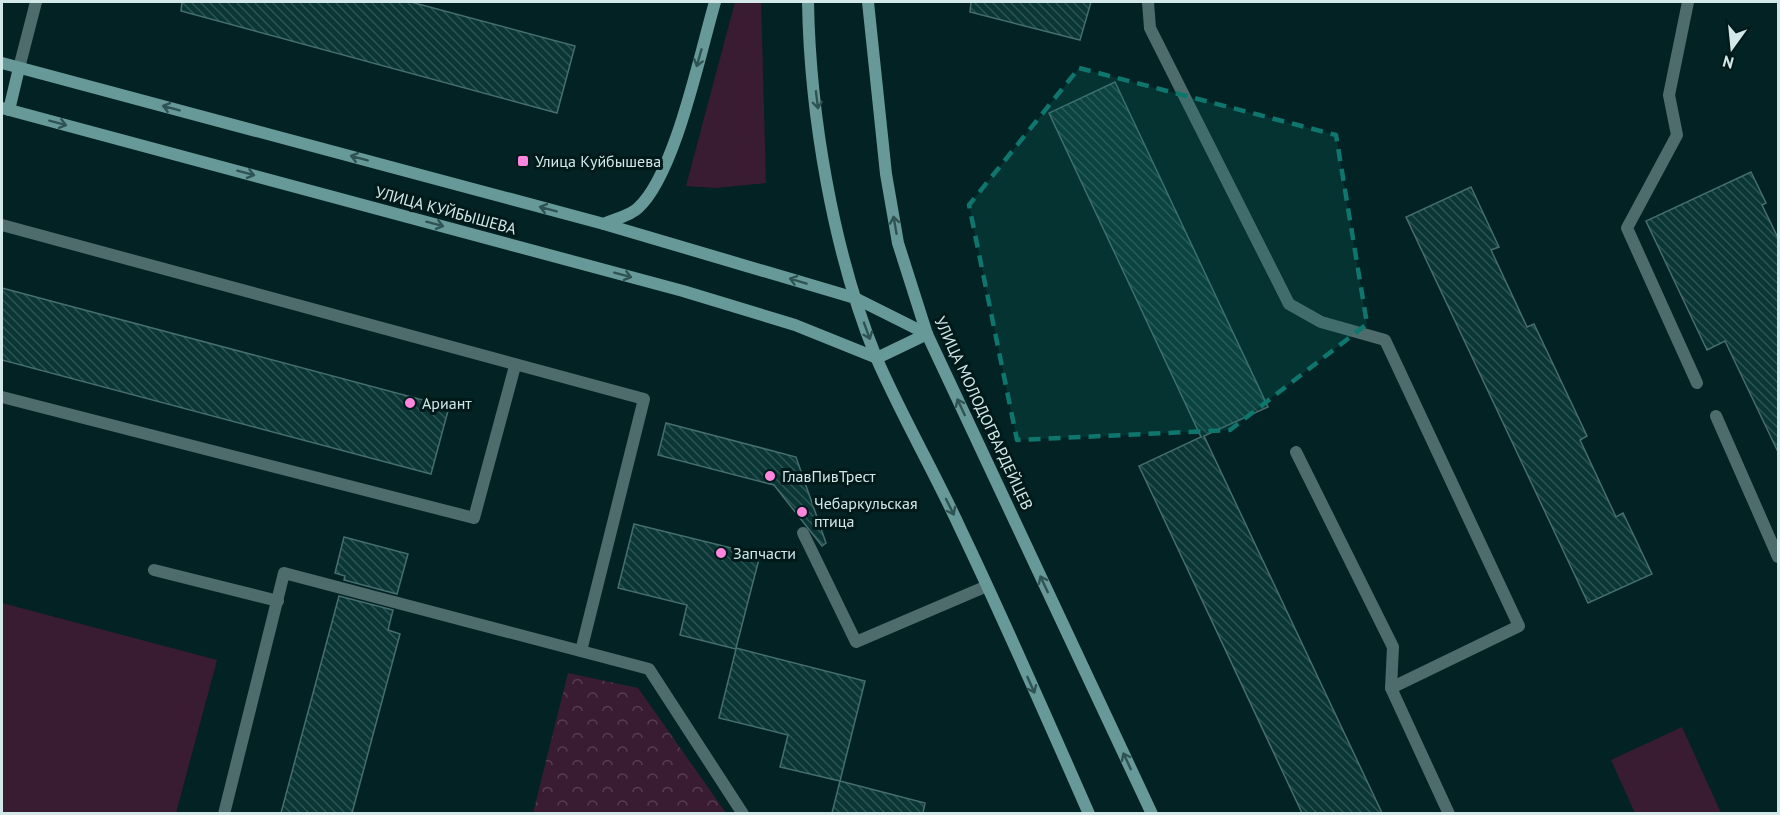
<svg xmlns="http://www.w3.org/2000/svg" width="1780" height="815" font-family="'PT Sans',sans-serif">
  <style>
    .green { fill: #3a1c32 }
    .park { fill: url(#park-crowns) }
    .building { fill: url(#building-back-hatch); stroke: #466e6e; stroke-width: 1.5 }
    .lines { fill: none; stroke-linecap: round; stroke-linejoin: round }
    .service { stroke: #4e6c6c; stroke-width: 12 }
    .secondary { stroke: #689999; stroke-width: 12 }
    .oneway { stroke: #2f5353 }
    .marked { fill: #0f766e; fill-opacity: 0.2; stroke: #0f766e; stroke-width: 4.5; stroke-dasharray: 12 8; stroke-linejoin: round }
    .poi-dot { fill: #ff85de; stroke: #001919; stroke-width: 2 }
    .labels { text-anchor: middle; dominant-baseline: central; stroke-width: 6; stroke-linejoin: round; paint-order: stroke }
    .poi-label { font-size: 16px; fill: #d3e8e8; stroke: #001919; text-anchor: start }
    .street-label { font-size: 16px; fill: #d3e8e8; stroke: #001919 }
  </style>
  <defs>
    <pattern id="park-crowns" width="20" height="18" patternUnits="userSpaceOnUse" patternTransform="scale(1.5)"><rect width="20" height="18" fill="#3a1c32"/><path d="M2 6a3 3 0 1 1 6 0M12 15a3 3 0 1 1 6 0" fill="none" stroke="#563d50"/></pattern>
    <pattern id="building-back-hatch" width="6" height="6" patternUnits="userSpaceOnUse" patternTransform="scale(1.5)"><rect width="6" height="6" fill="#0b3636"/><path d="M-1 5l2 2M0 0l6 6M5-1l2 2" fill="none" stroke="#2e5353"/></pattern>
  </defs>
  <rect width="100%" height="100%" fill="#032223"/>
  <!-- green -->
  <g class="green">
    <path d="M735,2h26l5,181 -51,5 -29,-2z"/>
    <path d="M2,603l215,57 -41,153h-174z"/>
    <path d="M1682,727l39,86h-86l-24,-53z"/>
  </g>
  <!-- park -->
  <path class="park" d="M568,673l70,15 88,125h-193z"/>
  <!-- building -->
  <g class="building">
    <path d="M182,2h229l164,44 -18,67 -376,-102z"/>
    <path d="M971,2h120l-11,38 -110,-28z"/>
    <path d="M1115,82l153,325 -64,29 178,377h-80l-163,-347 62,-29 -152,-324z"/>
    <path d="M1751,172l15,31 -4,2 17,35v214l-54,-113 -18,9 -61,-129z"/>
    <path d="M1471,187l28,60 -8,3 36,77 7,-3 53,112 -7,4 36,77 7,-4 29,61 -64,29 -182,-386z"/>
    <path d="M2,288l447,119 -18,67 -429,-114z"/>
    <path d="M666,423l130,34 30,86 -4,3 -48,-61 -116,-30z"/>
    <path d="M634,524l126,31 -24,93 129,33 -25,100 -60,-14 8,-32 -69,-17 17,-69 -56,-14 7,-30 -69,-17z"/>
    <path d="M344,537l64,17 -11,40 -53,-14 1,-4 -10,-3z"/>
    <path d="M339,596l54,14 -5,20 12,4 -48,179h-71z"/>
    <path d="M840,781l85,22 -2,10h-91z"/>
  </g>
  <g class="lines">
    <!-- service -->
    <g class="service">
      <path d="M1148,2l2,26 139,276 32,18 64,18 134,286 -128,62 58,126"/>
      <path d="M1688,2l-19,93 8,40 -50,93 70,155"/>
      <path d="M19,68l17,-66"/>
      <path d="M2,225l642,174 -63,252"/>
      <path d="M2,397l472,121 41,-152"/>
      <path d="M1716,416l62,141"/>
      <path d="M1296,452l97,195 -2,41"/>
      <path d="M803,533l53,109 131,-56"/>
      <path d="M154,570l124,31"/>
      <path d="M224,814l60,-241 365,96 94,145"/>
    </g>
    <!-- secondary -->
    <g class="secondary">
      <path d="M808,2c2,113 25,249 68,355 25,58 58,114 84,171 45,94 87,190 129,286"/>
      <path d="M868,2l18,172 12,69 29,91 225,480"/>
      <path d="M2,63l602,161 251,74 72,36"/>
      <path d="M2,108l681,183 112,34 82,33 50,-24"/>
      <path d="M9,110l10,-42"/>
      <path d="M604,224c10,-5 26,-8 34,-16 37,-33 62,-155 77,-206"/>
    </g>
  </g>
  <!-- one-way arrows -->
  <defs><path id="oneway-shaft" d="M-6 0H5M1.5-3L5.5 0L1.5 3" fill="none" stroke-width="1.6" stroke-linecap="round" stroke-linejoin="round" transform="scale(1.5)"/></defs>
  <g class="oneway">
    <use href="#oneway-shaft" transform="translate(699 58) rotate(106)"/>
    <use href="#oneway-shaft" transform="translate(817 100) rotate(83)"/>
    <use href="#oneway-shaft" transform="translate(171 108) rotate(-165)"/>
    <use href="#oneway-shaft" transform="translate(58 123) rotate(15)"/>
    <use href="#oneway-shaft" transform="translate(359 158) rotate(-165)"/>
    <use href="#oneway-shaft" transform="translate(246 173) rotate(15)"/>
    <use href="#oneway-shaft" transform="translate(548 209) rotate(-165)"/>
    <use href="#oneway-shaft" transform="translate(435 224) rotate(15)"/>
    <use href="#oneway-shaft" transform="translate(895 225) rotate(-100)"/>
    <use href="#oneway-shaft" transform="translate(623 275) rotate(15)"/>
    <use href="#oneway-shaft" transform="translate(798 281) rotate(-163)"/>
    <use href="#oneway-shaft" transform="translate(867 331) rotate(70)"/>
    <use href="#oneway-shaft" transform="translate(961 407) rotate(-115)"/>
    <use href="#oneway-shaft" transform="translate(950 507) rotate(64)"/>
    <use href="#oneway-shaft" transform="translate(1044 584) rotate(-115)"/>
    <use href="#oneway-shaft" transform="translate(1031 685) rotate(66)"/>
    <use href="#oneway-shaft" transform="translate(1127 761) rotate(-115)"/>
  </g>
  <!-- marked area -->
  <path class="marked" d="M1079,68l257,67 31,189 -137,106 -213,10 -48,-235z"/>
  <!-- markers -->
  <g class="poi-dot">
    <rect x="517" y="155" width="12" height="12" rx="3"/>
    <circle cx="410" cy="403" r="6"/>
    <circle cx="770" cy="476" r="6"/>
    <circle cx="802" cy="512" r="6"/>
    <circle cx="721" cy="553" r="6"/>
  </g>
  <g class="labels">
    <!-- poi labels -->
    <g class="poi-label">
      <text x="535" y="161">Улица Куйбышева</text>
      <text x="422" y="403">Ариант</text>
      <text x="782" y="476">ГлавПивТрест</text>
      <text x="814" y="503">Чебаркульская<tspan x="814" dy="18">птица</tspan></text>
      <text x="733" y="553">Запчасти</text>
    </g>
    <!-- street labels -->
    <g class="street-label">
      <text transform="translate(446 210) rotate(15)">УЛИЦА КУЙБЫШЕВА</text>
      <text transform="translate(984 413) rotate(65)">УЛИЦА МОЛОДОГВАРДЕЙЦЕВ</text>
    </g>
  </g>
  <!-- border -->
  <rect width="1780" height="815" fill="none" stroke="#d3e8e8" stroke-width="6"/>
  <!-- north arrow -->
  <g transform="translate(1732 48) rotate(195)" stroke="#001919" stroke-width="4.5" paint-order="stroke">
  <path d="M0-4.5L10 22L0 15L-10 22Z" fill="#d3e8e8"/>
  <text y="-9" font-size="16" font-weight="bold" text-anchor="middle" fill="#d3e8e8">N</text>
  </g>
</svg>
